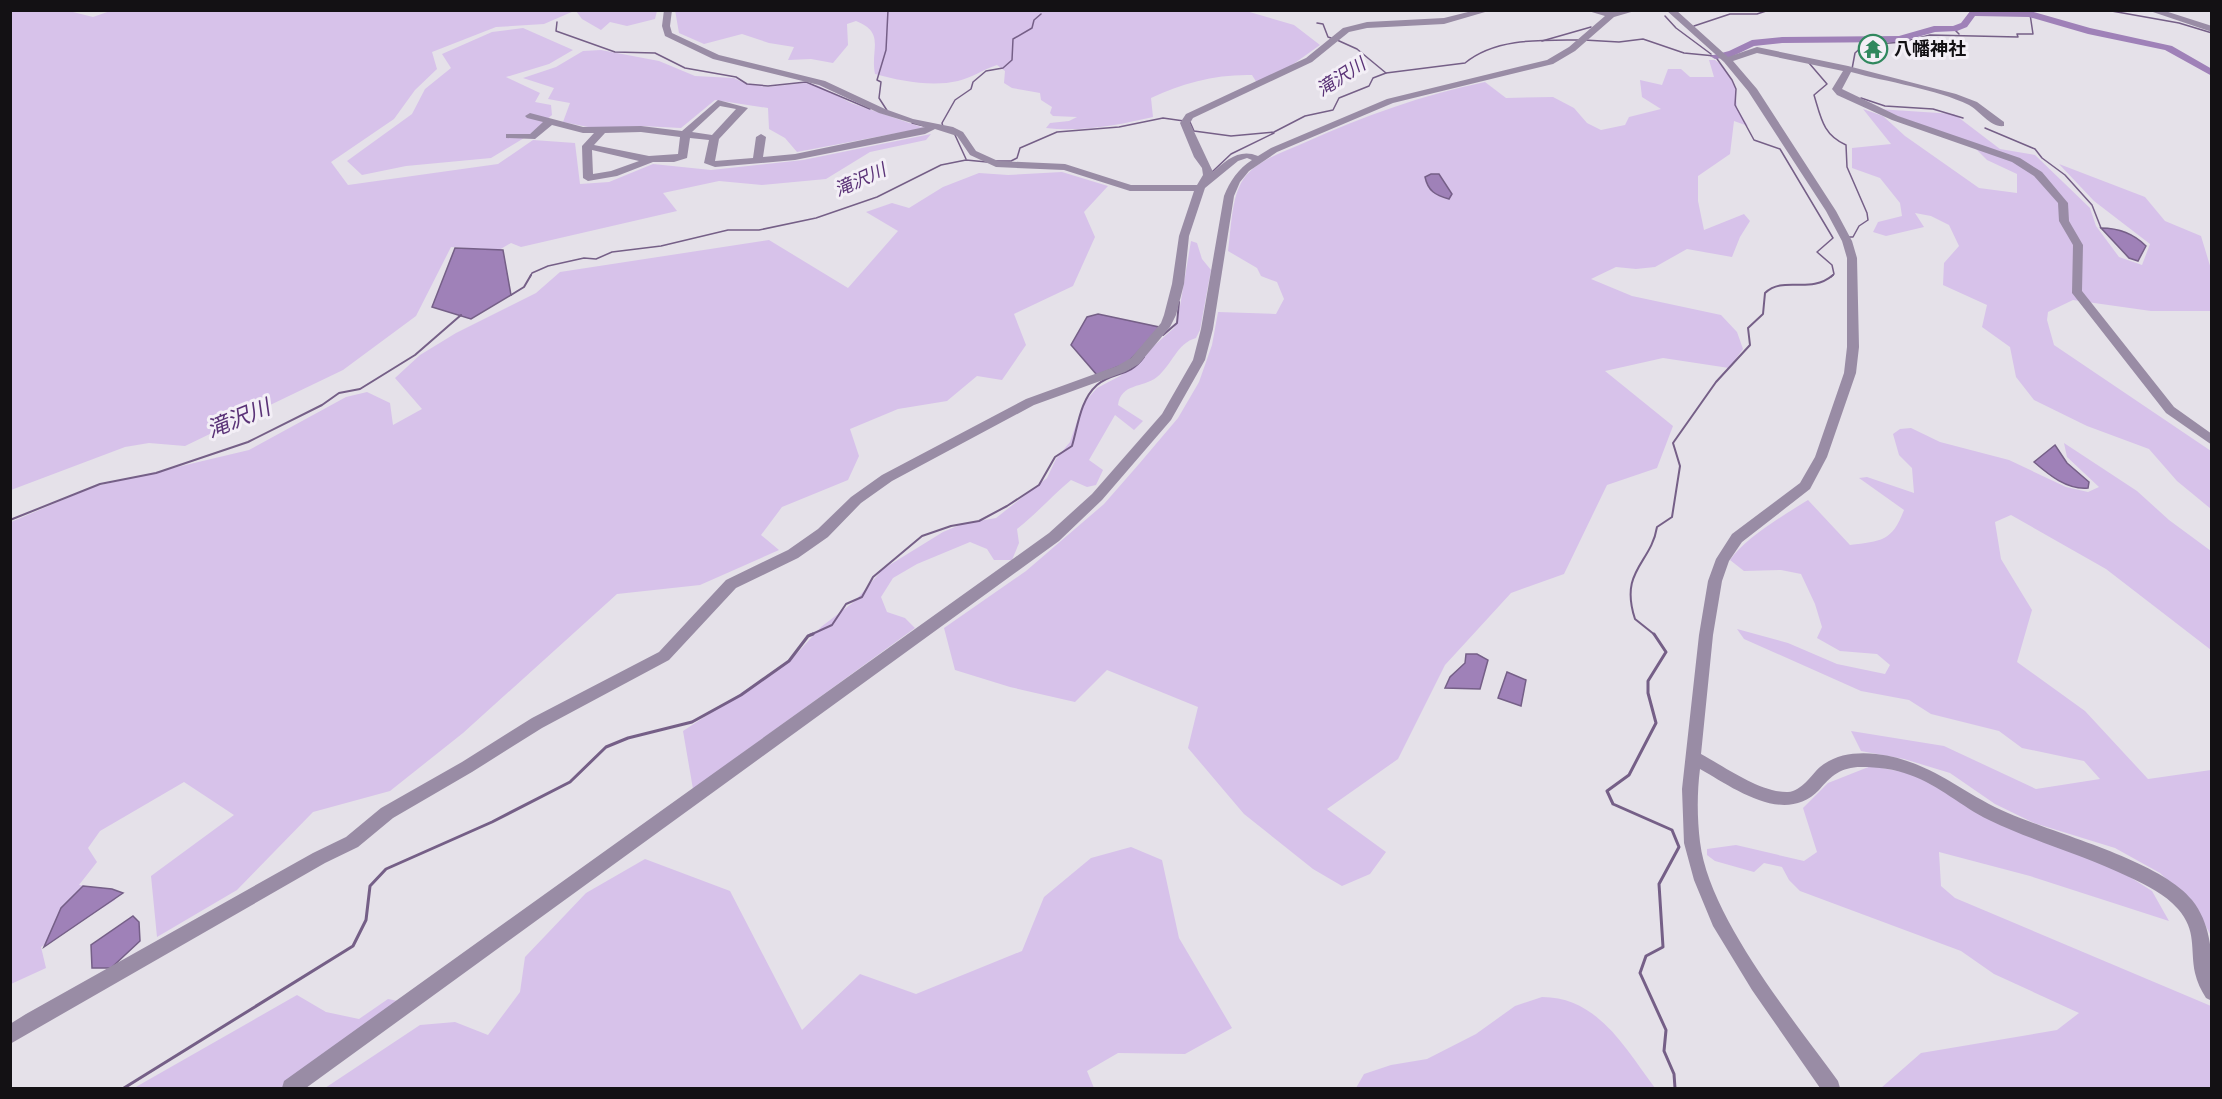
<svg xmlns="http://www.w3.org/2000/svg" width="2222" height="1099" font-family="Jost,'Noto Sans JP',sans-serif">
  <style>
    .green { fill: #d7c2ea }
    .water { fill: #9f81b8; stroke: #755f87; stroke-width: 1.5 }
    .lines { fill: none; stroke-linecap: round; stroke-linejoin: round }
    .stream-far2 { stroke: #755f87; stroke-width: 1.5 }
    .stream-far1 { stroke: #755f87; stroke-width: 2 }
    .stream { stroke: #755f87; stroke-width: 3 }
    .river { fill: #9f81b8; fill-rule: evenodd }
    .minor { fill: #998ca5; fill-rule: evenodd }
    .labels { text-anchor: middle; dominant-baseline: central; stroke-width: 6; stroke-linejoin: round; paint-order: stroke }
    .far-poi-label { font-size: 18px; font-weight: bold; fill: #131114; stroke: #f3eff6; text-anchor: start }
    .far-water-label { font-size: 18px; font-style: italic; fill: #5a3277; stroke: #f3eff6 }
    .water-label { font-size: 22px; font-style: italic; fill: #5a3277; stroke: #f3eff6 }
  </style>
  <rect width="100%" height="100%" fill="#e5e1e9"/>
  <!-- green -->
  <g class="green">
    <path d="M113,10l461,1 -30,13 -48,3 -64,25 5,17 -22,21 -21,29 -63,43 17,23 150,-21 35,-24 42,3 5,41 29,-2 44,-18 58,6 92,-10 128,-26 -5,6 -56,12 -44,27 -64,6 -43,-4 -56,12 14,18 -156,36 -10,-4 -12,7 -48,-3 -35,69 -73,54 -158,76 -36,-3 -24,4 -114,43v-479h58l24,6z"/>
    <path d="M675,10l571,1 48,14 26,20 -35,25 -28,13 -5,-8c-35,-1 -70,8 -101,23l2,19c-34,8 -71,15 -107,11l4,-5 19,-2 8,-4 -24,-1 -3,-3 2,-6 -11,-7 -1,-7 -28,-5 -8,-5 1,-12 -8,-6c-13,4 -26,13 -39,16 -26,6 -58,0 -83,-7 -5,-25 11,-41 -19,-53l-9,3 1,21 -15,18 -22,-4 -23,1 6,-13 -25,-4 -27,-9 -38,10 -25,-11z"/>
    <path d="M576,11h81l-2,8 -28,7 -17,-4 -9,8 -19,-11z"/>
    <path d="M523,28l50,22 -24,14 -43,13 34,16 -5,9 16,3 1,10 -23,20 -38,23 -85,8 -44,9 -15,-14 65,-47 13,-25 26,-21 -9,-14 50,-22z"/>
    <path d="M601,50l58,11 36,15 39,2 12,6 22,3 37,-4 14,3 32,17 73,25 -127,24 -12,-14 -16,-9 -1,-21 -53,-8 -34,28 -40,-2 -43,3 -35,-7 7,-19 -22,-4 6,-11 -31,-10 33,-11 27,-16z"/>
    <path d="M1709,60h6l9,7 11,20 2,21 11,18 -14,-5 -4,33 -32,22v25l6,29 40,-16 6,7 -10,16 -8,20 -45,-8 -32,18 -19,2 -20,-2 -25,12 41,17 89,19 16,17 6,17 -14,19 -66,-10 -58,13 68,55 -16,42 -50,17 -43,89 -53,19 -66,72 -47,94 -71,50 59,43 -16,22 -28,12 -29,-17 -69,-55 -56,-66 10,-41 -91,-37 -32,32 -65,-15 -55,-17 -11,-42 82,-57 78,-67 35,-40 39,-46 21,-36 13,-37 6,-33 58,2 8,-15 -7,-17 -16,-6 -4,-8 -29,-17c3,-20 3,-49 13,-68 12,-22 43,-31 65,-41 58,-26 116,-47 179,-60l21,16 47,-1 21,11 13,15 14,7 24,-5 4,-8 32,-8 -19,-12 -2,-17 22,5 6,-16h13l9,8h24z"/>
    <path d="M1863,109l20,7 22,20 74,52 38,5v-19l-30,-14 -17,-17 -92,-34 76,5 46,35 35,6 55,53 6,18 23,31 23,8 8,-21 -56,-43 -35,-37 86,33 20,24 36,15 10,33v42h-60l-78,-11 -25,12 -1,8 7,25 157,106v58l-34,-28 -28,-32 -62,-23 -53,-26 -18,-23 -6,-30 -28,-20 5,-22 -44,-20 1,-22 15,-17 -10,-21 -18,-9 -16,-3 9,14 -38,9 -13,-4 5,-10 24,-6 -2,-13 -20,-25 -28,-10v-20l39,-4z"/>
    <path d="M1062,172l46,14 -24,26 11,25 -22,49 -59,28 12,31 -24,35 -25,-4 -30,25 -49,8 -48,20 9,27 -11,24 -66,27 -21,28 18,15 -79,35 -83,9 -154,139 -73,58 -77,21 -76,78 -80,47 -6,-61 83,-61 -50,-33 -84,49 -12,17 9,14 -18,23 32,5 4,10 -74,47 5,21 -35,16v-462l82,-35 156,-37 97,-53 21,-5 23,11 3,22 29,-16 -27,-31 25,-23 36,-22 80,-40 24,-21 209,-32 79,48 50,-57 -32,-19 26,-9 17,5 34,-21 36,-14 29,2z"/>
    <path d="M1191,241l6,2 5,16 9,11 -11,60 -4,8c-19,5 -24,27 -39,39 -14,11 -36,6 -39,28l25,16 -9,9 -19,-15 -26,45 14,10 -7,15 -9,2 -16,-7c-19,16 -35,34 -54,49l2,14 -7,17h-18l-7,-11 -17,-7 -53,22 -24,14 -12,19 6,15 18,6 10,10 -222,161 -10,-58 107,-70 31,-34 34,-26 28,-32 60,-37 19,-8 34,-6 51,-40 9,-19 14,-17 13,-38 14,-16 23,-12 54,-48 4,-10z"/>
    <path d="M1911,428l29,14 69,18 57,27 22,5 11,-5 -32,-30 -3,-14 73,48 32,29 42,31v99l-105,-81 -95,-54 -16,7 6,37 31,51 -15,52 68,49 63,68 63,-9v166l-15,-29 -36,-34 -45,-25 -81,-25 -39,-19 -45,-31 -46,-14 -43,-8 -10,-20 93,15 92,43 64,-10 -16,-18 -62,-13 -23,-17 -68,-17 -22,-14 -48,-9 -117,-52 -7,-10 51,14 49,21 48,10 5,-9 -13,-11 -37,-3 -23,-13 5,-11 -7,-23 -14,-30 -20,-4 -37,1 -14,-11c15,-22 54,-45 78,-60l42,45c31,-4 42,-3 54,-35l-45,-32 8,-1 47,16 -2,-25 -13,-13 -6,-21 7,-5z"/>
    <path d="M1871,766l48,9 203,97 30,19 17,30 -139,-45 -91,-24 2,34 14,12 256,108v82h-330l40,-35 136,-23 22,-17 -85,-39 -33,-23 -161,-60 -11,-11 -7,-13 -18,-4 -10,9 -39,-11 -8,-6v-6l29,-4 68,16 13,-9 -14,-44 25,-25z"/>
    <path d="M1131,847l31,13 17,78 53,90 -47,26 -67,-1 -31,18 7,17h-769l95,-63 35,-3 33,13 32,-43 5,-35 61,-64 59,-34 85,32 72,139 58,-56 56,20 106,-43 22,-54 47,-39z"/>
    <path d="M297,995l29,17 33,7 29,-20 10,2 -2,10 -111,77h-151z"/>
    <path d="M1542,997c56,0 83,51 113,91h-299l8,-14 27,-9 36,-6 49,-25 39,-28z"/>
  </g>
  <!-- water -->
  <g class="water">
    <path d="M1431,174h8l13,20 -3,5c-14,-4 -21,-8 -24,-22z"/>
    <path d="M2101,228c18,0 32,5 45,18l-8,15 -9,-3z"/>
    <path d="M455,248l48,2 8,45 -40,24 -39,-12z"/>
    <path d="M1098,314l61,13 1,2 -33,34 -30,12 -26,-30 16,-28z"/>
    <path d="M2055,445l12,18 22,19 -1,6c-21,2 -39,-13 -54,-26z"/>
    <path d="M1466,654h11l11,6 -8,29 -35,-1 5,-11 15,-14z"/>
    <path d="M1507,672l19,8 -5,26 -23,-8z"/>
    <path d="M83,886l29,3 11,4 -79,54 17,-39z"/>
    <path d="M133,916l6,6 1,19 -29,27h-19l-1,-23z"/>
  </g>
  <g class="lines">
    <!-- stream-far2 -->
    <g class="stream-far2">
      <path d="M888,10l-2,40 -9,30 4,2 -2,16 9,14"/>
      <path d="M2106,10l73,13 33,10"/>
      <path d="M1665,16l11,12 35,26"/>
      <path d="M557,22l-1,9 59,21 40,1 30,15 51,9 11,7 21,2 38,-4 64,27"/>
      <path d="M1317,23l6,1 5,13 3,1"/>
      <path d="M1694,26l36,-12h27l12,-4"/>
      <path d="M1954,29l5,5"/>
      <path d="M1337,40l20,9 29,24"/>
      <path d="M1584,40l35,2 24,-3 41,14 31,3 17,24 4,9 -1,16 19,35 26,9 53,89 -16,14 15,13 2,9 -3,3"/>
      <path d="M1542,41l49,-14"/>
      <path d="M1809,63l18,21 -13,11c7,23 9,40 32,50l1,22 20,46 1,7 -9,6 -6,11h-5"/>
      <path d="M1852,69l3,-16 9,-8 39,-3 27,-7 88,2 -1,-3h16l-3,-20"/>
      <path d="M1861,98l24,8 48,3 30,9"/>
      <path d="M1190,122l4,9 37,5 43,-4 31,-16 28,-6 6,-12 30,-12 4,-8 13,-5 79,-10c30,-25 76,-23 113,-23"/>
      <path d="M912,123l12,3"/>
      <path d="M943,127l-1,-4 13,-23 16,-11 2,-7 13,-11 17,-3 9,-8 1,-21 19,-11 2,-8 7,-6"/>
      <path d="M1985,128l50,21 7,9 23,17 27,30 9,23"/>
      <path d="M955,135l11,24"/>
      <path d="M996,161h15l6,-3 3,-10 37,-16 62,-5 44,-9 21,3"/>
      <path d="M1212,172l19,-18 43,-21"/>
      <path d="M530,277l2,-4 16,-7 36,-8 12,1 16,-7 49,-6 67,-16h31l57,-12 61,-21 64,-32 25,-5 21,2"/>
    </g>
    <!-- stream-far1 -->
    <g class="stream-far1">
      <path d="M511,295l13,-8 7,-12"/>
      <path d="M1163,335l14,-12 2,-21"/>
      <path d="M10,520l90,-36 56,-11 92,-31 74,-37 17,-12 21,-4 55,-34 46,-40"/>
      <path d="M810,635l22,-10 14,-21 16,-7 11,-20 49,-41 29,-10 28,-5 28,-15 32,-21 16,-28 17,-11c6,-20 8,-46 25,-61 16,-14 32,-7 47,-28"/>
      <path d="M1655,635l-20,-16c-16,-49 16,-55 22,-92l15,-10 8,-51 -7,-23 43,-61 34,-37 -2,-17 15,-14 2,-21c19,-18 45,2 68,-18"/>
    </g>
    <!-- stream -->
    <g class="stream">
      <path d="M1654,634l12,18 -18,29v12l8,30 -27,52 -22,16 6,13 59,26 7,17 -20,37 4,63 -17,9 -6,17 26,57 -2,21 10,23 1,14"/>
      <path d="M124,1088l229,-142 13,-26 4,-34 16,-17 106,-47 78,-40 36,-35 22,-9 64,-16 49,-27 48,-34 19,-25 5,-2"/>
    </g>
    <!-- river -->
    <path class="river" d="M1971,10l59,1 60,17 82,18 40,23v7l-47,-26 -77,-16 -59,-17 -54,-1 -8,11 -10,4 -22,1 -35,10 -118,1 -28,3 -23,11 -16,2 -5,-3 19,-5 23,-11 30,-3 117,-1 35,-10h19l8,-3z"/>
    <!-- minor -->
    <g class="minor">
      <path d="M664,10h8l-2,16 2,7 47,22 106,26 60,28 28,10 40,8 10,5 13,19 22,10 67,3 66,21h66l6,-10 -1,-7 -8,-11 -14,-34 6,-9 120,-56 37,-30 24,-6 77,-4 32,-8h16l-48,14 -77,4 -18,4 -37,30 -119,56 -3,5 23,49c13,-12 27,-24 45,-16l13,-8 116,-49 160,-39 22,-13 36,-31 -20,-6 26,2 27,-2 -24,7 -39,34 -22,13 -160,39 -116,49 -28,19 -9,11 -6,14 -21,133 -8,31 -34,60 -69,80 -43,41 -753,547h-24l2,-7 765,-548 43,-39 70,-80 31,-54 8,-31 23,-133c6,-15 14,-27 28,-36l-5,-2 -9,3 -33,27 -16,48 -5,48 -8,31 -6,12 -31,37 -14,8 -91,33 -142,76 -31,22 -33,34 -30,21 -62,30 -67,72 -127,68 -70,44 -79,46 -35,29 -33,16 -315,181v-20l16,-10 287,-161 33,-16 35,-29 81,-46 70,-44 127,-66 67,-72 62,-30 30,-21 33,-32 31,-22 144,-76 91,-33 14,-8 30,-35 3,-8 8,-31 7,-48 15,-45h-64l-66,-21 -68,-3 -26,-12 -13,-19 -22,-7 -10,5 -130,26 -80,7 -11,-4 5,-23 -19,-2 -3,20 -13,4h-21l-36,14 -29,5 -5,-3 -1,-32 12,-13h-11l-31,-8 -17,14 -29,-1v-4h24l13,-12 -16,-4 -2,-2 5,-3 53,14 58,-1 41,5 36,-31 30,8 -29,31 -4,22 38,-3 3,-21 5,-3 5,3 -3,20 32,-3 130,-27 -46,-14 -60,-28 -106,-26 -48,-23 -3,-10zM720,106l16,3 -24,26 -20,-3zM641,132l39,5 -2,17 -29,2 -55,-11 11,-12zM592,150l47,11 -28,10 -18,3z"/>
      <path d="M1666,10h10l52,47 29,-10 91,19 108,28 21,8 27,20v4c-13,2 -24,-15 -35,-21 -33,-16 -82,-23 -118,-33l-9,17 56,27 122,42 22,14 26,31 1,18 14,24 -1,46 92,116 38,27v11l-46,-32 -94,-120 1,-48 -14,-24 -1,-18 -24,-27 -22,-14 -120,-42 -55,-25 -5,-6 11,-18 -86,-18 -24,8 24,28 79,122 16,30 5,17 2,89 -3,26 -29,84 -17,32 -68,53 -13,19 -7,20 -9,54 -12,119c24,13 60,39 87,38 14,-1 23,-17 32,-25 16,-13 36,-15 56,-13 54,6 85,39 132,59 48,21 153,48 184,87 23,29 20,66 20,101l-6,-3c-5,-8 -9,-16 -11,-25 -5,-25 2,-42 -17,-64 -13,-15 -32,-24 -49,-32 -46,-22 -94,-35 -140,-57 -27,-13 -50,-35 -79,-45 -15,-6 -33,-8 -49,-8 -20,0 -30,9 -42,23 -35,36 -85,-2 -119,-21 -3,23 -3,49 0,73 9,75 93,177 138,239l2,7h-20l-68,-98 -39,-64 -19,-46 -10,-37 -2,-54 17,-154 9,-54 8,-22 16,-25 68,-51 15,-26 29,-84 3,-26v-89l-5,-17 -16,-30 -78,-120 -24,-29z"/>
      <path d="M2147,10h15l50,16v6z"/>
    </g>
  </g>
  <!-- icons -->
  <defs>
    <g id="temple-ring" transform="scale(1.5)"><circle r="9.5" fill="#f3eff6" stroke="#30885e" stroke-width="1.5"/><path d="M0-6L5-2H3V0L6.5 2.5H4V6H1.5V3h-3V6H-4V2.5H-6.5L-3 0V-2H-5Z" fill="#30885e"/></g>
  </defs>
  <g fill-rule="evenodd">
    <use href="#temple-ring" x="1873" y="49"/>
  </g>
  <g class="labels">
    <!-- far-poi labels -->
    <g class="far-poi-label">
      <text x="1894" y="49">八幡神社</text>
    </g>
    <!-- far-water labels -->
    <g class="far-water-label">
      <text transform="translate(1341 77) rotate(-33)">滝沢川</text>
      <text transform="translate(860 180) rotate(-24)">滝沢川</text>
    </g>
    <!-- water labels -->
    <g class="water-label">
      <text transform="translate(238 418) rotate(-22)">滝沢川</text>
    </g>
  </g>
  <!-- border -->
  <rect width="2222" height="1099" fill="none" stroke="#131114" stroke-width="24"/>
</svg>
